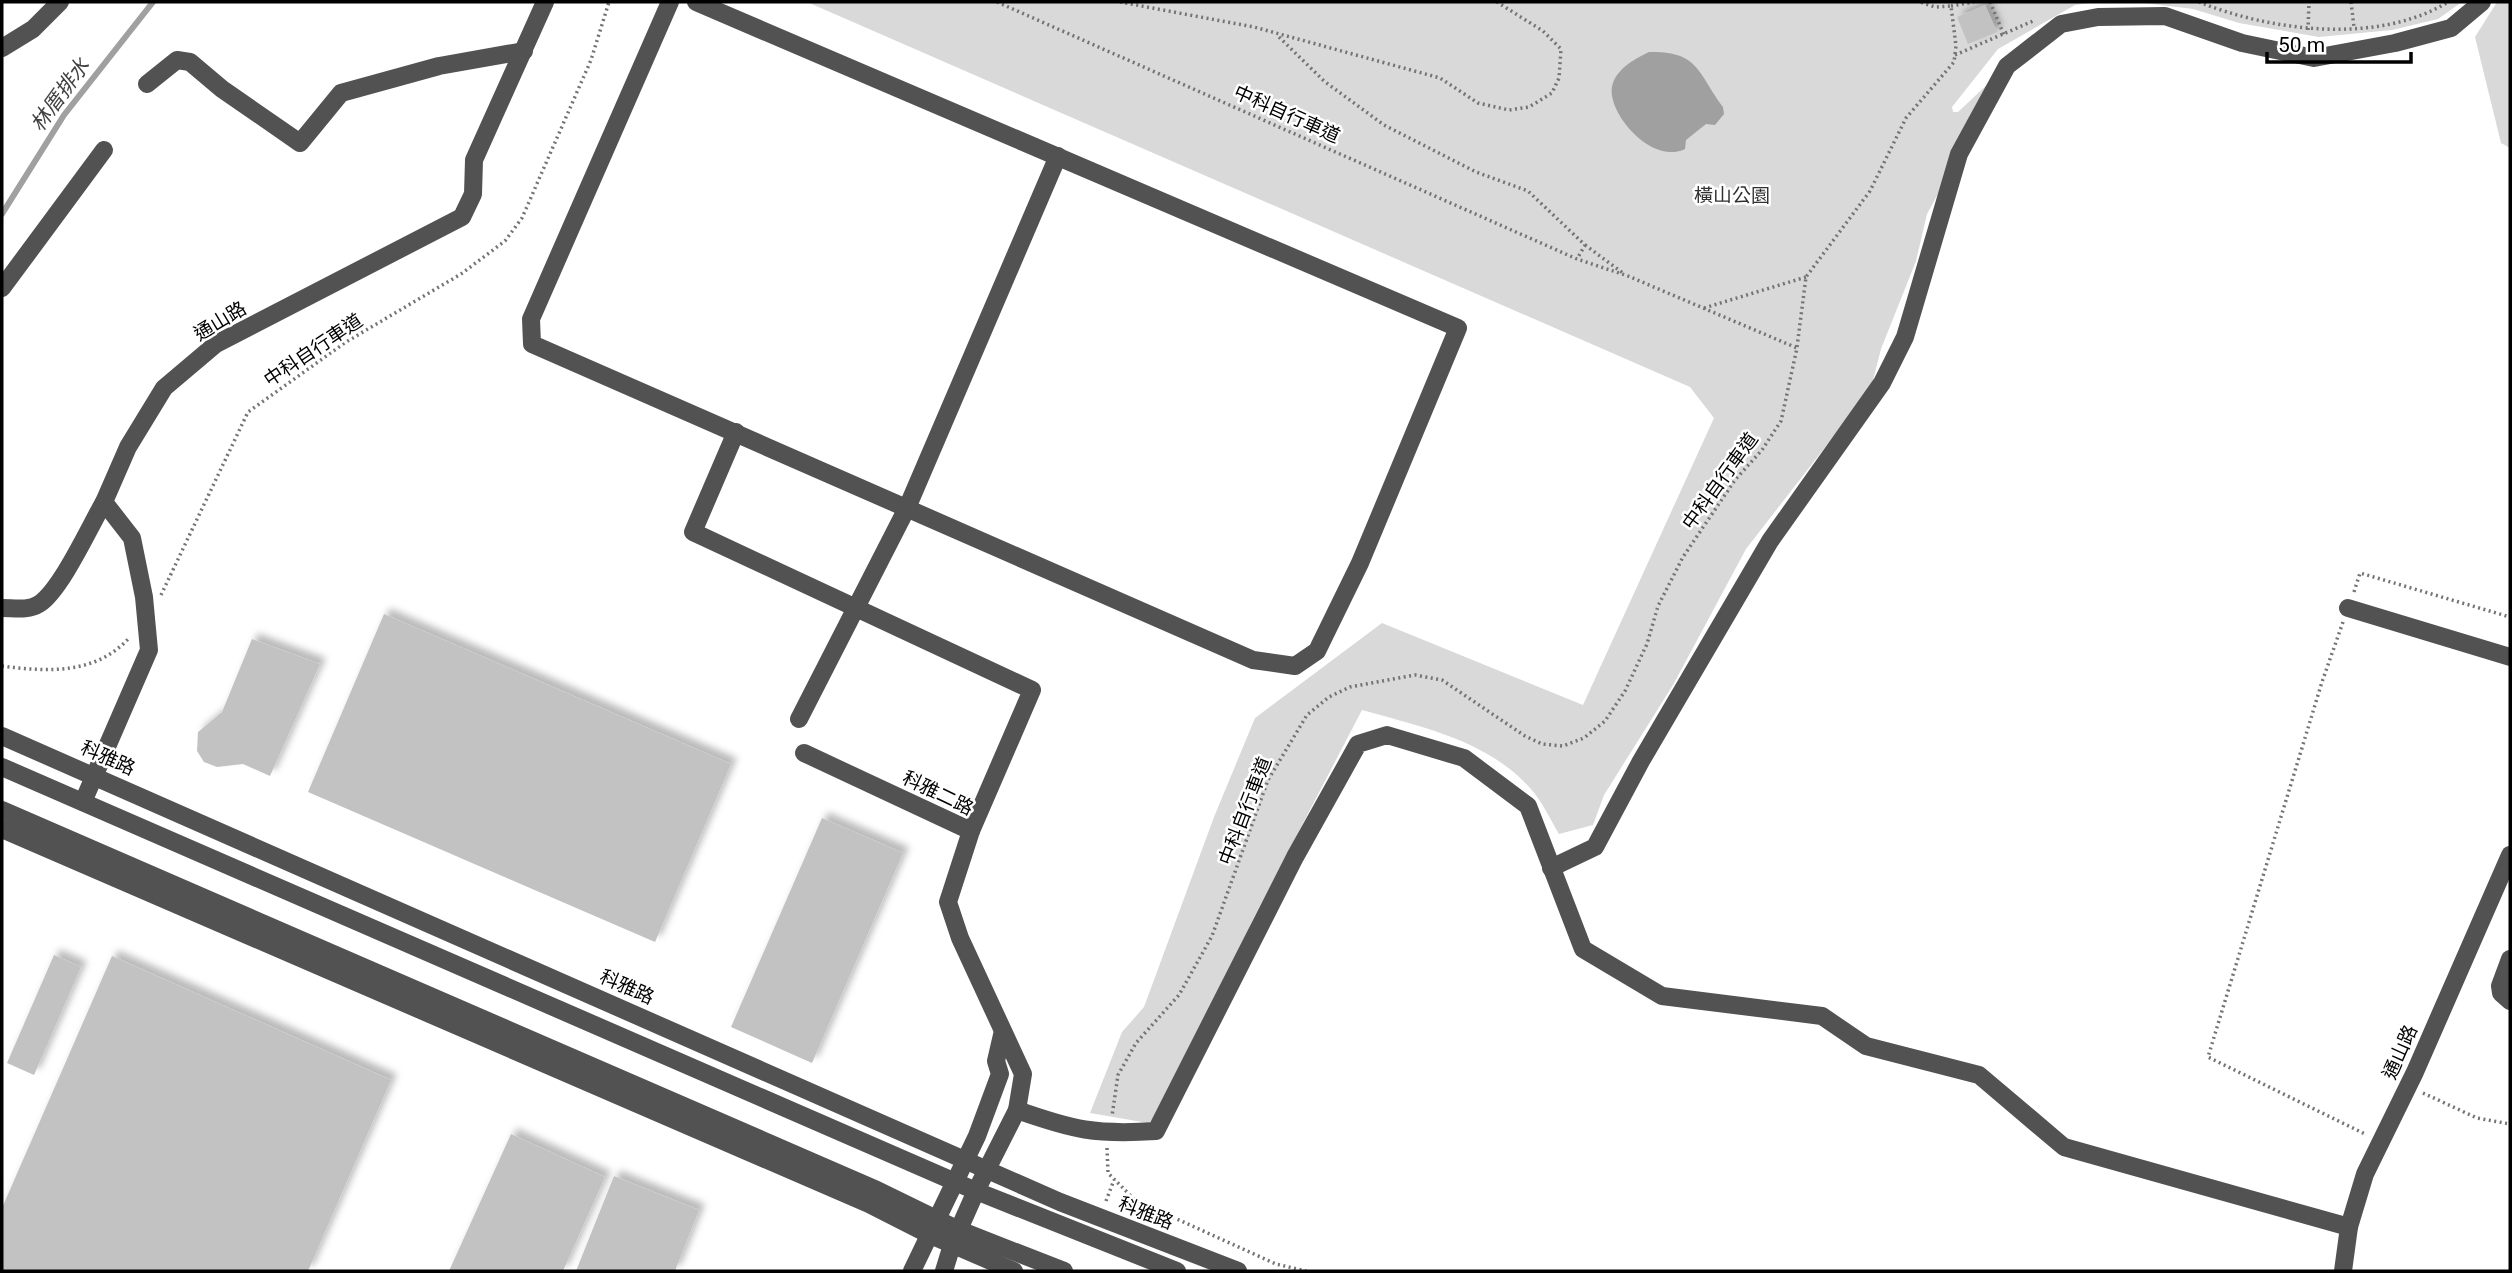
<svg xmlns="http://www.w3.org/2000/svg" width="2512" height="1273" font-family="Roboto,'Noto Sans TC',sans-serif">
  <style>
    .green { fill: #d9d9d9 }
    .water { fill: #a0a0a0 }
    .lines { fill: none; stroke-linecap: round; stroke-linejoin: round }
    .stream { stroke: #a0a0a0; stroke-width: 6 }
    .building { fill: #c2c2c2; filter: url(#shadow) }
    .path { stroke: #747474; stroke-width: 3.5; stroke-dasharray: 2 3.5; stroke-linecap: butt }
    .minor { stroke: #525252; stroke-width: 18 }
    .labels { text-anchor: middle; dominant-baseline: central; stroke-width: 5; stroke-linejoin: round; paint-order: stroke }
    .street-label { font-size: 19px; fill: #000; stroke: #fff }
    .park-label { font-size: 19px; fill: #303030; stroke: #fff }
    .water-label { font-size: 21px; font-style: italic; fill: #414141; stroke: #fff }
  </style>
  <defs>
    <filter id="shadow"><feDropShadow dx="6" dy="-6" stdDeviation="3.5" flood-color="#0004"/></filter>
  </defs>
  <rect width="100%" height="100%" fill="#fff"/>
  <!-- green -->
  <g class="green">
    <path d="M807,2h1289l-21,3 -77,44 -46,58 1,5h5l49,-46 -80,148 -11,47 -35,88 -10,39 -125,161 -73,136 -69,110 -11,30 -34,9c-9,-15 -17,-33 -29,-46 -43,-48 -108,-61 -168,-78l-110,211 -87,190 -17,12 -58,-10 32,-81 22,-25 70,-190 41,-99 127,-95 201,82 131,-287 -24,-31z"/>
    <path d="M2136,2h326l-24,17 -46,11 -73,7 -80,-14 -46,-14z"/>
    <path d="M2497,2h13v146l-9,-5 -26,-106z"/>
  </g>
  <!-- water -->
  <path class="water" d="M1649,52c50,-1 48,20 74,55l1,7 -9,11 -9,-1 -20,16 -1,9c-34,17 -82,-40 -72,-66 6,-16 22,-24 36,-31z"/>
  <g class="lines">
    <!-- stream -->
    <path class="stream" d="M2,214l62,-99 89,-113"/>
  </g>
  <!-- building -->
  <g class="building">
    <path d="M1985,5l12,27 -29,12 -11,-27z"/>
    <path d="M384,614l347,150 -76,178 -347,-150z"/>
    <path d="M252,639l68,25 -50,112 -27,-12 -26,3 -13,-5 -7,-11 1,-19 24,-20z"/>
    <path d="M822,818l81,35 -91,210 -81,-36z"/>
    <path d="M54,955l27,12 -47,108 -27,-12z"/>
    <path d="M112,956l279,124 -83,191h-306v-63z"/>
    <path d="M511,1134l94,43 -42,94h-114z"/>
    <path d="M614,1176l85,34 -24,61h-99z"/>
  </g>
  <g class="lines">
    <!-- path -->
    <g class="path">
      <path d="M997,2l580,257 51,17 169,72 -16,73 -19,29 -27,30 -52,77 -25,49 -11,38 -22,47 -20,30 -21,17 -21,8 -21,-2 -17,-8 -83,-56 -27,-5 -65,12 -21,10 -22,18 -39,65 -56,156 -33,59 -43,48 -18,32 -6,41"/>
      <path d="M1120,2l134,25 186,51 38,25 31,7 20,-3 23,-14 7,-15 2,-29 -18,-18 -46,-29"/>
      <path d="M1990,2l14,33"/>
      <path d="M2199,2c72,29 179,43 249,0"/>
      <path d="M2351,2l3,25"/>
      <path d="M1951,6l23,-4"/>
      <path d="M2308,30l1,-28"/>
      <path d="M1279,37l45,44 60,44 92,47 52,19 57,54 -8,14"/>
      <path d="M1955,55l78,-34"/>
      <path d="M1585,245l38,28"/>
      <path d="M1704,308l102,-31"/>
      <path d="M1797,347l9,-70 64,-86 36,-73 48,-56 2,-16 -5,-40 -16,1 -15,-5"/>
      <path d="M2354,592l6,-19 150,44"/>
      <path d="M161,595l87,-183 98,-70 115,-68 44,-33 17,-23 69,-158 18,-58"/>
      <path d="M2343,622l-21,60 -114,375 157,77"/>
      <path d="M2,666c46,6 94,9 128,-29"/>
      <path d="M2423,1093l54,25 33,6"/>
      <path d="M1107,1148l1,25 27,27 141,64 30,7"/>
      <path d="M1106,1201l8,-21"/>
    </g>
    <!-- minor -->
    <g class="minor">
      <path d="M670,2l-139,317 1,25 721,316 42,6 22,-15 43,-88 98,-235 -762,-326"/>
      <path d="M2,48l31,-19 27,-27"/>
      <path d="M147,84l30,-24 13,2 32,27 78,54 41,-50 98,-27 85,-15"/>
      <path d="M2,288l102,-138"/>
      <path d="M736,432l-43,100 339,158 -61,141"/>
      <path d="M2,608c12,0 26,3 37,-4 22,-14 51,-78 65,-102"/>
      <path d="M2348,608l162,49"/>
      <path d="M799,719l108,-211 151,-352"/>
      <path d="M2,736l1058,466 178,69"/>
      <path d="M804,753l167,78 -23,71 12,36 63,136 -6,36 -41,81 -24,54 -8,26"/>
      <path d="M2,767l974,424 201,80"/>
      <path d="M83,802l66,-152 -5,-53 -12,-59 -28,-36 24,-55 36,-59 52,-44 246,-127 11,-23 1,-34 71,-158"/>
      <path d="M2,810l875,380 82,40 105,41"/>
      <path d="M2,829l867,375 59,30 86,37"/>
      <path d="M1551,868l44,-21 46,-86 129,-220 112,-158 23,-46 54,-183 48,-88 54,-42 37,-7 67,-1 77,27 72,15 81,-15 56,-15 31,-26"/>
      <path d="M2510,959l-10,27 1,7 9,8"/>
      <path d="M1017,1110c57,20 78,25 139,21l139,-274 63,-113 29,-9 77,23 64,48 55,143 79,47 160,20 44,30 113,29 85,72 285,80"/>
      <path d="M912,1271l65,-135 23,-62 -4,-13 6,-26"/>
      <path d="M2343,1271l6,-44 16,-53 50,-102 95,-217"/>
    </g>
  </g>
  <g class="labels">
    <!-- street labels -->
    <g class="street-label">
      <text transform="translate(1287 114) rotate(24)">中科自行車道</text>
      <text transform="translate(220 321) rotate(-31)">通山路</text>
      <text transform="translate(313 350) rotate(-34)">中科自行車道</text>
      <text transform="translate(1720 481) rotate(-54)">中科自行車道</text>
      <text transform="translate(108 758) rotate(24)">科雅路</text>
      <text transform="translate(938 793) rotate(26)">科雅二路</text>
      <text transform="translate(1245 811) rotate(-69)">中科自行車道</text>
      <text transform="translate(627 987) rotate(24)">科雅路</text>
      <text transform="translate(2400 1052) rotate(-66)">通山路</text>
      <text transform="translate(1146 1213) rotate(21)">科雅路</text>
    </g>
    <!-- park labels -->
    <g class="park-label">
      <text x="1732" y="195">橫山公園</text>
    </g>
    <!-- water labels -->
    <g class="water-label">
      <text transform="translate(60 95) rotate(-54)">林厝排水</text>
    </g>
  </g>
  <!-- border -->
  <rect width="2512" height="1273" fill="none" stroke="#000000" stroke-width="7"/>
  <!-- scale -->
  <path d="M2267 52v10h144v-10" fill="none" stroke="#000000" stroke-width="3.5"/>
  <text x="2278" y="52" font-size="21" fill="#000000" stroke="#ffffff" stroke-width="5" paint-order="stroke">50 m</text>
</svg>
